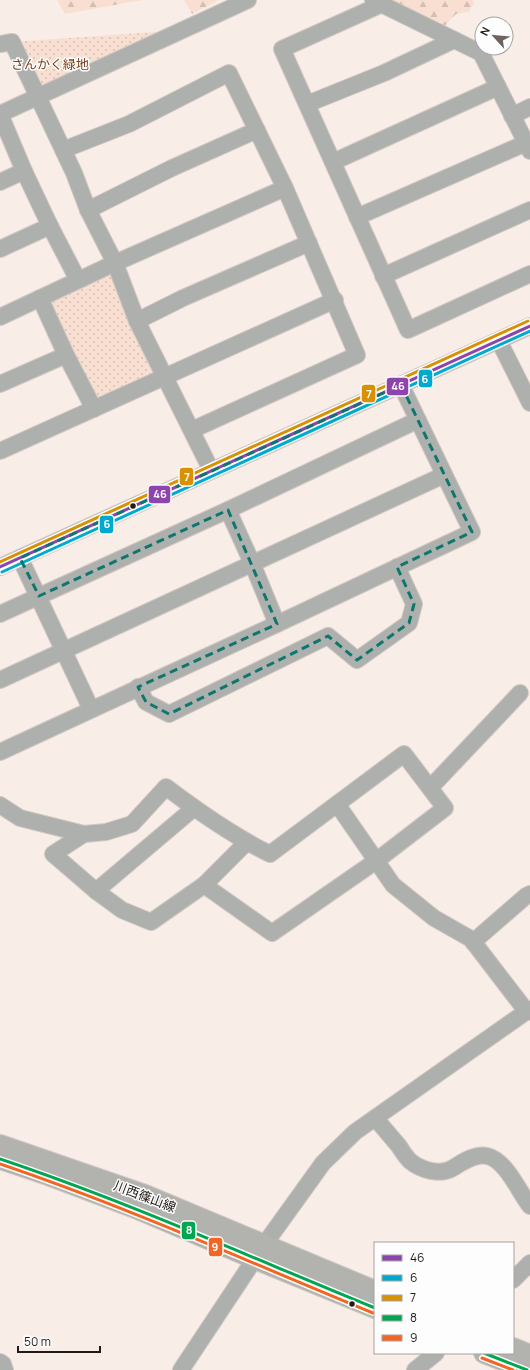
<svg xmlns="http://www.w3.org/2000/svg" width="530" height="1370" font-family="Manrope,'Noto Sans JP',sans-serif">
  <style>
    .forest { fill: url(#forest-firs) }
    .park { fill: url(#park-dots) }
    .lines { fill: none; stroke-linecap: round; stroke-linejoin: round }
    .minor-casing { stroke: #d0c8c3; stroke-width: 18 }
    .major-casing { stroke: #d0c8c3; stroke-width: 22 }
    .minor { stroke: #aeb0ae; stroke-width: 16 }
    .major { stroke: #b2b2af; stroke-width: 20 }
    .bus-1-casing { stroke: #fdfdfd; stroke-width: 6 }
    .bus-2-casing { stroke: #fdfdfd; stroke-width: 6 }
    .bus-3-casing { stroke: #fdfdfd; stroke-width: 6 }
    .bus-4-casing { stroke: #fdfdfd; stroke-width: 6 }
    .bus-5-casing { stroke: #fdfdfd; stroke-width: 6 }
    .bus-1 { stroke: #8e44ad; stroke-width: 3 }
    .bus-2 { stroke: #00a9ce; stroke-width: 3 }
    .bus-3 { stroke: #d79103; stroke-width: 3 }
    .bus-4 { stroke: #00a651; stroke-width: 3 }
    .bus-5 { stroke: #f26522; stroke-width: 3 }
    .marked { fill: none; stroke: #0f766e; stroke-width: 3; stroke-dasharray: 8 5; stroke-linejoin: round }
    .bus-dot { fill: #221a16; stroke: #fdfdfd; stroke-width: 1.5 }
    .labels { text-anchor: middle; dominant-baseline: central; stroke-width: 3; stroke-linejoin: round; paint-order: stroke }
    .park-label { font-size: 13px; fill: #793f1a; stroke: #fdfdfd }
    .street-label { font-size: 13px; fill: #221a16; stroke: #fdfdfd }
    .line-badge { stroke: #fdfdfd; stroke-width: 1.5 }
    .badge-label { font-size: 11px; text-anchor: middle; font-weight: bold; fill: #fff }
  </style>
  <defs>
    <pattern id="forest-firs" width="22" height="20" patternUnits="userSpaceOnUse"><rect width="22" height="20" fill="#f9dfd1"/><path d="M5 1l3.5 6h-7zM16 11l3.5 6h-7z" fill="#d5bfb3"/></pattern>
    <pattern id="park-dots" width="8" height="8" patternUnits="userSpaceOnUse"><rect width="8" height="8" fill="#f9dfd1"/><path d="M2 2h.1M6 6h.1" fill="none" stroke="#d5bfb3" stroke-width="1.8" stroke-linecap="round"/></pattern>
  </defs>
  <rect width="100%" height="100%" fill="#f8ede7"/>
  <!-- forest -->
  <g class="forest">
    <path d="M57,0h85l-77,14z"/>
    <path d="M184,0h35l-27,14z"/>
    <path d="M392,0h81l1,3 -5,9 -13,2 -15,16 -47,-25z"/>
  </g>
  <!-- park -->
  <g class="park">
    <path d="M184,30l-146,67 -26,-55z"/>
    <path d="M115,263l50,114 -71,32 -54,-111z"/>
  </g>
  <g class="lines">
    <!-- minor casing -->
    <g class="minor-casing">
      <g id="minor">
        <path d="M373,0l108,53 49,98"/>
        <path d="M382,4l-100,45 126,281 122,-56"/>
        <path d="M0,44l12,-2 62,131 14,37 27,53 22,58 74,149"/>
        <path d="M307,104l77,-31 70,-33"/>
        <path d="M0,114l248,-114"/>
        <path d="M512,116l18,-9"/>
        <path d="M333,162l165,-75"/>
        <path d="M24,171l26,55 28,54"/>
        <path d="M0,182l24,-11 -24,-57"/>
        <path d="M88,210l84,-42 85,-38"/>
        <path d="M357,217l169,-74"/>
        <path d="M0,249l50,-23"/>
        <path d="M383,276l147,-66"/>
        <path d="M40,298l26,57 28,54"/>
        <path d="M0,317l115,-54 170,-75 -56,-115 -100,51 -66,26"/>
        <path d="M137,321l46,-23 126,-55"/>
        <path d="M499,341l31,62"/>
        <path d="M0,384l66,-29"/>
        <path d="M192,430l165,-75 -72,-167"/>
        <path d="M0,451l335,-151"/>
        <path d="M228,510l24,53 25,61"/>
        <path d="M20,558l71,151"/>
        <path d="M0,567l530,-241"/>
        <path d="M0,614l228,-104 190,-90"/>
        <path d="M0,680l444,-205"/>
        <path d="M138,687l8,15 23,12 159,-78 29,24 52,-37 5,-19 -17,-37"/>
        <path d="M0,752l277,-128 195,-92 -71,-147"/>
        <path d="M430,788l90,-95"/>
        <path d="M337,804l56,81 41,33 37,21 56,73"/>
        <path d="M0,805l20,13 64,16 22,-2 26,-8 34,-37c33,25 67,49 104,67l134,-100 41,54 -69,53 -104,72 -68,-48 -53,37 -29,-12 -26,-19 -43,-37 31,-20"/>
        <path d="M204,885l43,-43"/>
        <path d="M96,891l98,-83"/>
        <path d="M473,942l53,-46 4,-2"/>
        <path d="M375,1118c8,9 16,19 24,28 3,5 7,11 11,15 11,9 30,15 43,7 9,-6 23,-15 34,-12 19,4 32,36 43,50"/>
        <path d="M513,1280l17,-17"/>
        <path d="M0,1362l3,2 2,6"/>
        <path d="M181,1370l83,-125 59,-82 32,-31 175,-123"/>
        <path d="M415,1370l21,-17"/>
      </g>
    </g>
    <!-- major casing -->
    <g class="major-casing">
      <g id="major">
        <path d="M0,1145l145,50 230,96"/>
        <path d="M0,1159l45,15 90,34 120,51 120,49"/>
        <path d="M513,1348l17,7"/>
        <path d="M484,1353l43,17"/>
      </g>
    </g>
    <!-- minor -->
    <use href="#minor" class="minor"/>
    <!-- major -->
    <use href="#major" class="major"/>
    <!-- bus-1 casing -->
    <g class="bus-1-casing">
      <path id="bus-1" d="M0,567l530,-241"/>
    </g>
    <!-- bus-2 casing -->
    <g class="bus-2-casing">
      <path id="bus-2" d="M2,572l528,-241"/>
    </g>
    <!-- bus-3 casing -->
    <g class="bus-3-casing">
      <path id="bus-3" d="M0,562l528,-241"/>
    </g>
    <!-- bus-4 casing -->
    <g class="bus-4-casing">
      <g id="bus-4">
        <path d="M0,1159c128,43 250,98 375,149"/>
        <path d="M484,1353l43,17"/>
      </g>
    </g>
    <!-- bus-5 casing -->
    <g class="bus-5-casing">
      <g id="bus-5">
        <path d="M0,1164c127,43 249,98 373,149"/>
        <path d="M482,1358l31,12"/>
      </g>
    </g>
    <!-- bus-1 -->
    <use href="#bus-1" class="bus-1"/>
    <!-- bus-2 -->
    <use href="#bus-2" class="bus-2"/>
    <!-- bus-3 -->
    <use href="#bus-3" class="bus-3"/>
    <!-- bus-4 -->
    <use href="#bus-4" class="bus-4"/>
    <!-- bus-5 -->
    <use href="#bus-5" class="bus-5"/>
  </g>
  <!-- marked area -->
  <path class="marked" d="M401,385l71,147 -75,35 17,37 -5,19 -52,37 -29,-24 -159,78 -23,-12 -8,-15 139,-63 -49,-114 -189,86 -19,-38z"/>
  <!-- markers -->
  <g class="bus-dot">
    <circle cx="133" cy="506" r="3.5"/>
    <circle cx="352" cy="1304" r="3.5"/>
  </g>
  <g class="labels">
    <!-- park labels -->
    <g class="park-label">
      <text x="50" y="64">さんかく緑地</text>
    </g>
    <!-- street labels -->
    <g class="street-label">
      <text transform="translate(145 1196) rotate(21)">川西篠山線</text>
    </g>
  </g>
  <g class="line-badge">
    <rect x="418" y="369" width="15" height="19" rx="4" fill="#00a9ce"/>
    <rect x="386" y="377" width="23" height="19" rx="4" fill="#8e44ad"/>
    <rect x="361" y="384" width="15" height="19" rx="4" fill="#d79103"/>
    <rect x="179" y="467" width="15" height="19" rx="4" fill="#d79103"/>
    <rect x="148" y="485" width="23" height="19" rx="4" fill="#8e44ad"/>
    <rect x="99" y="515" width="15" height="19" rx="4" fill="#00a9ce"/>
    <rect x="181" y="1221" width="15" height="19" rx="4" fill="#00a651"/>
    <rect x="208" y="1237" width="15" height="20" rx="4" fill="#f26522"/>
  </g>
  <g class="badge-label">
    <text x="425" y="383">6</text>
    <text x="398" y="390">46</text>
    <text x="369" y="398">7</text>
    <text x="187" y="481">7</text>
    <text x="160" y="498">46</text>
    <text x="107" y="528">6</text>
    <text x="189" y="1234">8</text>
    <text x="215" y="1251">9</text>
  </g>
  <!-- legend -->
  <rect x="374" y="1242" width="140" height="112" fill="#fdfdfd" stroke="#a5a2a1"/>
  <rect x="382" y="1255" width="20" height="6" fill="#8e44ad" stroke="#a5a2a1"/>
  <text x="410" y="1262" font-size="12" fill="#221a16">46</text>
  <rect x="382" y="1275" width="20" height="6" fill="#00a9ce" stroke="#a5a2a1"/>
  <text x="410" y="1282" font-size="12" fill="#221a16">6</text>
  <rect x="382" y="1295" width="20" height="6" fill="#d79103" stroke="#a5a2a1"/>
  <text x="410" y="1302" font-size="12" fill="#221a16">7</text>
  <rect x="382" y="1315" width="20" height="6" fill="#00a651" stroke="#a5a2a1"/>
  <text x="410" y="1322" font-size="12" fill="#221a16">8</text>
  <rect x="382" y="1335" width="20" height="6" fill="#f26522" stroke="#a5a2a1"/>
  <text x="410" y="1342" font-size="12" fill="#221a16">9</text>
  <!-- north arrow -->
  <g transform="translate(494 36) rotate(297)"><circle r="19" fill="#fdfdfd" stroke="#a5a2a1"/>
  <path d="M0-3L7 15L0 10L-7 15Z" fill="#6d645f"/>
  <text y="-6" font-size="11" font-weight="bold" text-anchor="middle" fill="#221a16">N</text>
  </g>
  <!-- scale -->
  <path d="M18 1346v6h82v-6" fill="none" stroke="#221a16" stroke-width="2"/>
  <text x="24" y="1346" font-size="12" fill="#221a16" stroke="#fdfdfd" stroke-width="3" paint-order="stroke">50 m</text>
</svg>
